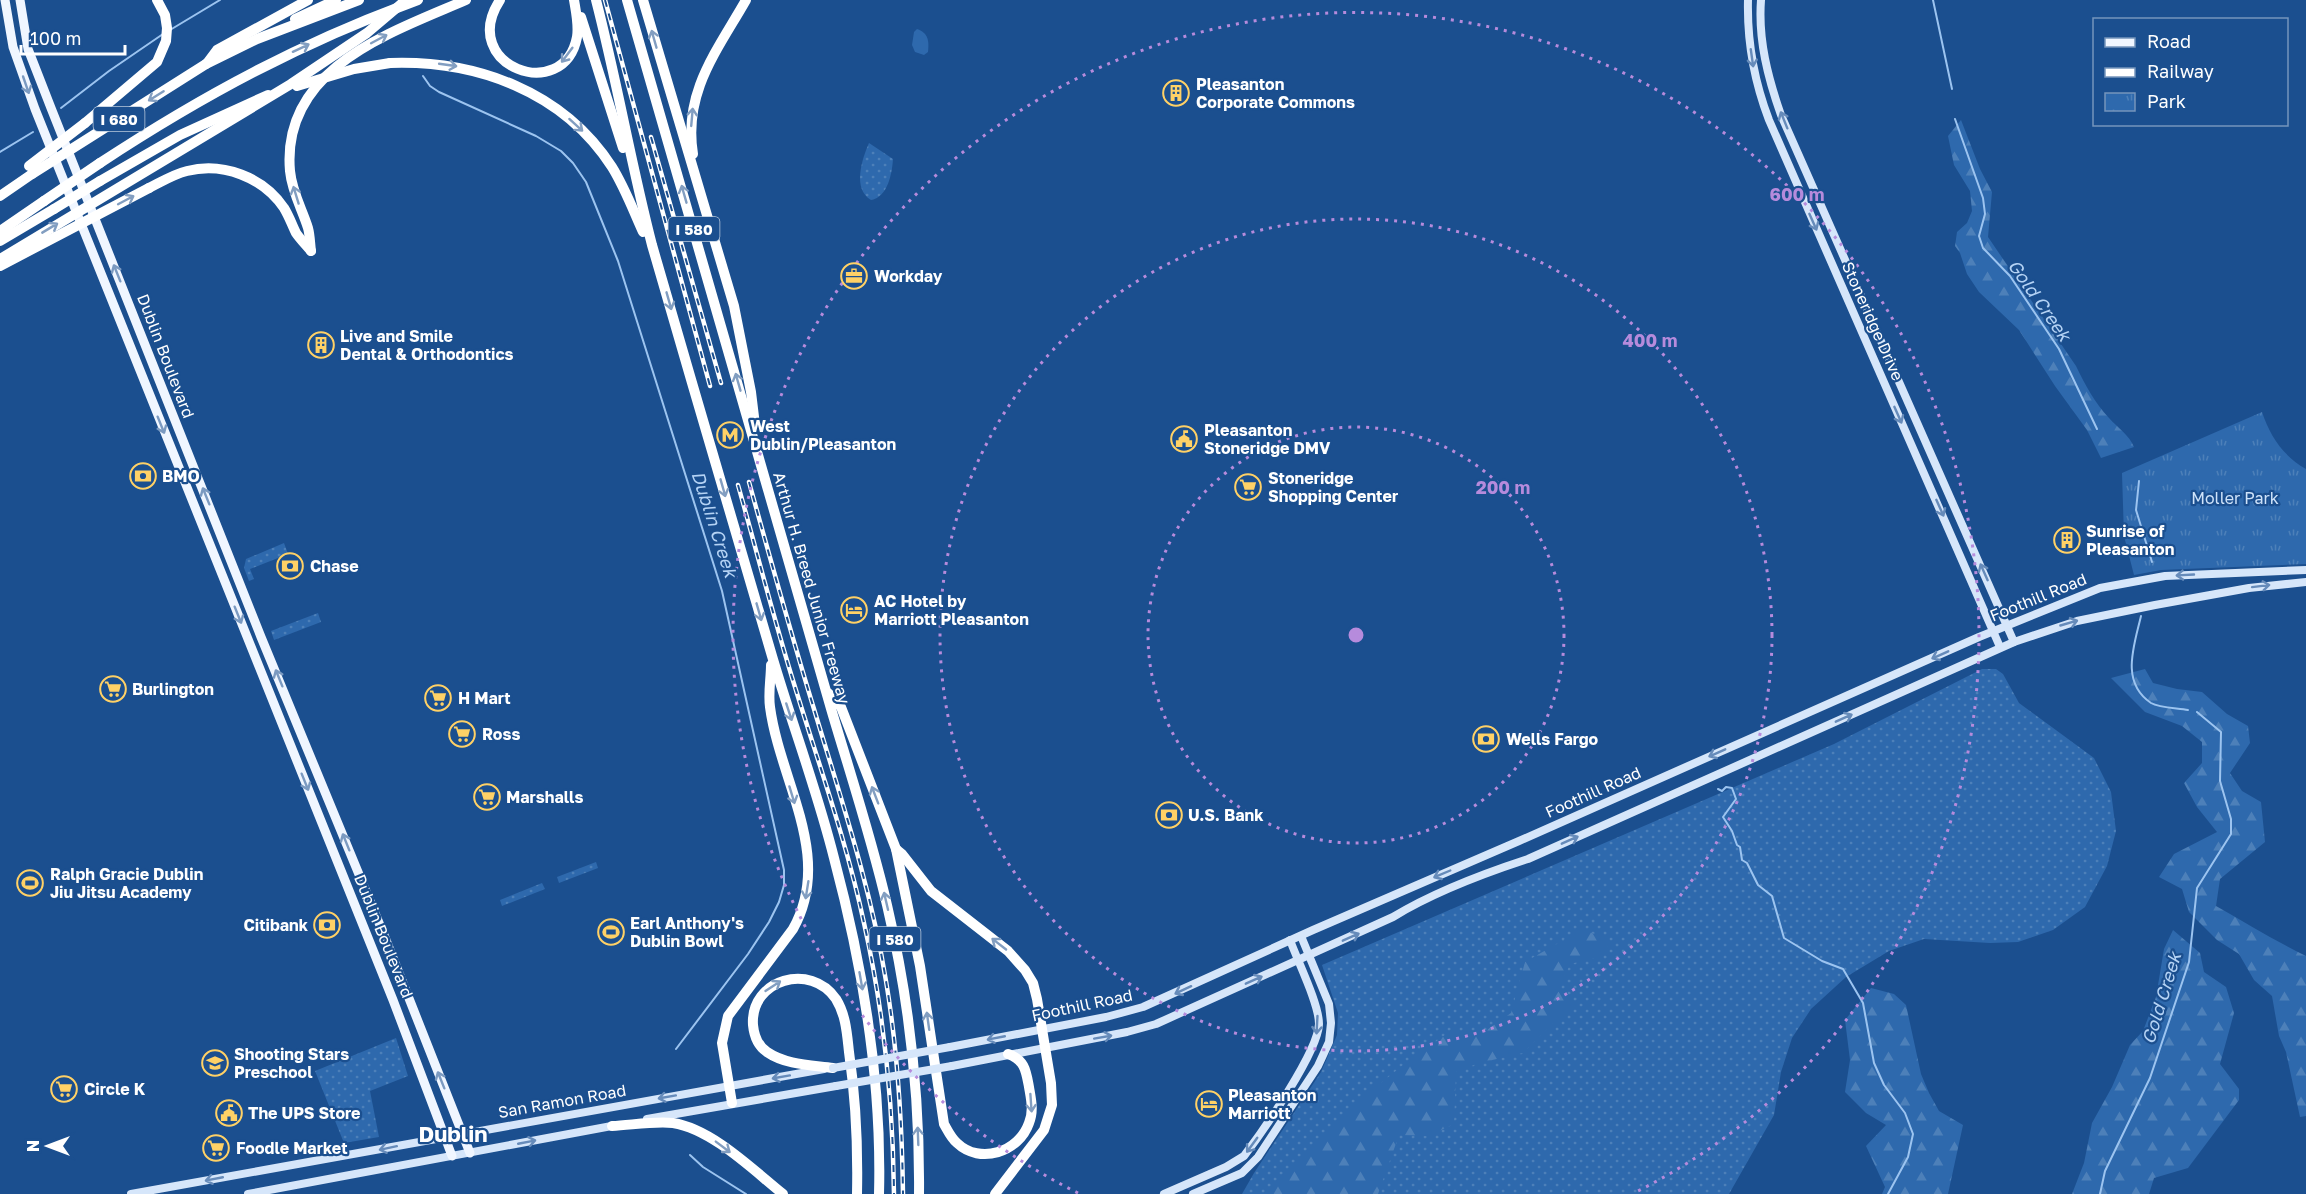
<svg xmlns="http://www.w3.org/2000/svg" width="2306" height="1194" font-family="'Golos Text',sans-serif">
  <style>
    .grass { fill: url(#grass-dots) }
    .forest { fill: url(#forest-firs) }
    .park { fill: url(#park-tufts) }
    .garden { fill: #2e69ad }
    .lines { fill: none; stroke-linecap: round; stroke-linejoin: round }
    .stream { stroke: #9cc4f0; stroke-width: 2 }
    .secondary { stroke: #d6e6fa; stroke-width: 8 }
    .primary { stroke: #f0f6ff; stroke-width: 9 }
    .motorway { stroke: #fff; stroke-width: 10 }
    .rail-casing { stroke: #fff; stroke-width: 4.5 }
    .rail { stroke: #1b4f8f; stroke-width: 2; stroke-dasharray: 7; stroke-linecap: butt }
    .secondary-bridge { stroke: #d6e6fa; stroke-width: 8 }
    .motorway-bridge { stroke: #fff; stroke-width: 10 }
    .oneway { stroke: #829ec1 }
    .oneway2 { stroke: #668bba }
    .oneway3 { stroke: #7b9ac1 }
    .ring { fill: none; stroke: #b68bdc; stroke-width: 3; stroke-dasharray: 3 6 }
    .labels { text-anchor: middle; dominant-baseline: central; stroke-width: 4.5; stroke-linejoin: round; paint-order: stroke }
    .shield { fill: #1b4f8f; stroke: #bbcadd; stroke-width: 1.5 }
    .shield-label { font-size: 15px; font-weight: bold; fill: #fff }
    .poi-label { font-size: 16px; font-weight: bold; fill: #fff; stroke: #1b4f8f; text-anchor: start }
    .street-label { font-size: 16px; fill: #fff; stroke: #1b4f8f }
    .park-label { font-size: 16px; fill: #cfe3fa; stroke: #1b4f8f }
    .water-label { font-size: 18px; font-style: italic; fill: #b5d3f5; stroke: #1b4f8f }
    .district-label { font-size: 22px; font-weight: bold; fill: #fff; stroke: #1b4f8f }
    .centre { fill: #b68bdc; stroke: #1b4f8f; stroke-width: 3 }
    .ring-label { font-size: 18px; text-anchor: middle; font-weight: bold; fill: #b68bdc; stroke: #1b4f8f; stroke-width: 4.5; stroke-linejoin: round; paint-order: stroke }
  </style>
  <defs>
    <pattern id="grass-dots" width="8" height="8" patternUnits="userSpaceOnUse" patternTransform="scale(1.5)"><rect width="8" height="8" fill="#2e69ad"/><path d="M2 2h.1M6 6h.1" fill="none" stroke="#4d80b9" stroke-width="1.8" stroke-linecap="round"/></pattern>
    <pattern id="forest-firs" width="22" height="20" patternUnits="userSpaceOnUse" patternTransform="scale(1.5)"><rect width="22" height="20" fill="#2e69ad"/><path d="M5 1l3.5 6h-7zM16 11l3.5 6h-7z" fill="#4d80b9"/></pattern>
    <pattern id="park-tufts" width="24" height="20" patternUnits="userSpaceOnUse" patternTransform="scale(1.5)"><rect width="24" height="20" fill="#2e69ad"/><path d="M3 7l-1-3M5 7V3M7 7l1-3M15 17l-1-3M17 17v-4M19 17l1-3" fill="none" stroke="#4d80b9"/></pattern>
  </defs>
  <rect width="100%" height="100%" fill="#1b4f8f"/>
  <!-- grass -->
  <g class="grass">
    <path d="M869,143l24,16c-1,14 -5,38 -22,41 -19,-11 -9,-41 -2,-57z"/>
    <path d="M284,543l4,11 -38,15 4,10 -5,2 -5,-13 2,-9z"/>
    <path d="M318,613l3,9 -47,18 -3,-9z"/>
    <path d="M1982,669h14l7,5 16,29 75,55 17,34 5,39 -9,35 -22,41 -32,23 -35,12 -28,1 -66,-4 -35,12 -43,26 -35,32 -19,29 -11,34 -7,43 -45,79h-487l12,-21 67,-101 16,-37 1,-22 -16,-48 512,-221z"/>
    <path d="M596,862l2,6 -39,15 -2,-6z"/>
    <path d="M542,883l3,6 -43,17 -2,-6z"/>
    <path d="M396,1038l12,38 -38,15 9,46 -35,6 -29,-72z"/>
  </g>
  <!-- forest -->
  <g class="forest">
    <path d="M1961,120l19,49 12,23 -4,45 88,129c9,19 19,37 33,52 9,10 20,17 25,29l-33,11 -14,-28 -32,-44 -36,-56 -40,-38 -12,-18 -7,-21 -5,-7 2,-14 10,-9 5,-12 -2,-20 -16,-26 -6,-29z"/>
    <path d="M2145,669l8,14 24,6 25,3 25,22 21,12 2,17 -20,30 12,18 19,11 4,40 -45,37 -4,27c30,17 59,35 90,50v160l-6,1 -14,-65 -7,-16 -7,-40 -18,-16 -15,-26 -22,-14 -28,-28 -7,-23 -23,-12 15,-23 43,-22 -20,-25 -13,-24 18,-20v-21l-20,-16 -37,-14 -34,-34z"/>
    <path d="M1583,929l29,13 -17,16 -25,6 -12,27 14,14 -49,48 -44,10 -23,9 -2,52 -26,12 -29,-1 -21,59h-107l1,-9 35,-29 69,-69 32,-26 43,-30 33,1 27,-19 14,-51z"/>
    <path d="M2173,930l27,23 4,19 22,15 8,26 -14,51 19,25v11l-51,68 -34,10 -5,16h-77l12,-31 8,-40 20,-36 18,-42 13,-14 13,-34 8,-48z"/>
    <path d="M1871,988l23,6 12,11 15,69 8,19 10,18 24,14 -15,69h-66l3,-7 -19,-41 20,-21 -20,-12 -21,-21 5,-32 -5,-40z"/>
  </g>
  <!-- park -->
  <path class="park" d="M2262,412c8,24 21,44 44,57v95l-145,6 -27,5 -10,-39 -2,-63z"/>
  <!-- garden -->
  <path class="garden" d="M917,29c12,4 12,13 11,23l-4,3 -9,-3 -3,-7 2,-13z"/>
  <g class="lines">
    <!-- stream -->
    <g class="stream">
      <path d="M1933,0l19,89"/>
      <path d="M170,30l50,-30"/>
      <path d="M423,76l7,10 9,6 97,44 25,15 12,12 13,19 32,79 104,330 62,279v15l-5,17 -10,20 -21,32 -72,95"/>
      <path d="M61,108l48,-37 54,-37"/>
      <path d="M1955,119l28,79 2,16 -6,22 4,12 27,28 49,73 38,80"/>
      <path d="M0,152l33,-20"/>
      <path d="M2139,481l-3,29 16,52"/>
      <path d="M2141,616c-7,30 -21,66 10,87 9,5 27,5 37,7"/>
      <path d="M1718,789l4,2 4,-4 6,1 4,11 -13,18 9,14 5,14 3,2 2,13 5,3 11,22 14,11 12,42 38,23 21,8 20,34 11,60 10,22 21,28 8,21 -5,23 -20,37"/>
      <path d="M690,1155l13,12 43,27"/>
      <path d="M2100,1194l5,-23 45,-93 39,-116 8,-74 34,-54v-15l-11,-38 1,-49 -24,-20"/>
    </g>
    <!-- secondary -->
    <g class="secondary">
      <path d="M1748,0c-1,42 6,81 21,120l231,527"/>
      <path d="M1761,0c-3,40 7,78 20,115l233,527"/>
      <path d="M950,1047l156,-30 37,-10 170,-77 206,-89 460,-204 121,-49 65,-12 141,-6"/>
      <path d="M952,1066l175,-34 29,-8 237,-107c41,-25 89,-43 135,-58l486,-217 63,-21 78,-16 94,-17 57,-6"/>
      <path d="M647,1119l189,-33"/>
      <path d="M131,1194l693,-125"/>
      <path d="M248,1194l369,-69"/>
      <path d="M1164,1194l62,-27 18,-11c19,-25 74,-104 75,-132 0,-20 -21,-62 -29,-84"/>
      <path d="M1193,1194l49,-21 16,-16 60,-91 11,-24 2,-19 -2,-19 -28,-68"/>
    </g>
    <!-- primary -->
    <g class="primary">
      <path d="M5,0l8,47 22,62 358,891 59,156"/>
      <path d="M20,0l8,49 23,59 210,529 123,298 86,218"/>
    </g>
    <!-- motorway -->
    <g class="motorway">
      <path d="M500,0c-43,66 64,105 77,37 2,-12 -1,-25 -3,-37"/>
      <path d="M596,0c21,81 35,164 56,245 40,137 79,274 120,411 20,68 45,134 62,202 29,109 48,224 45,336"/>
      <path d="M627,0l205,712c19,64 40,128 55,193 22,94 33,192 32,289"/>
      <path d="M643,0l91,306 17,86 4,33"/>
      <path d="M581,17l42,131"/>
      <path d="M295,19l41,-19"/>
      <path d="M208,62l9,-12 91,-50"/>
      <path d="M390,63c86,-3 173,28 222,104 13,21 21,43 31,65"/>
      <path d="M206,64l51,-25 102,-39"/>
      <path d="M85,123l72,-61 9,-21 1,-13 -2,-13 -8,-15"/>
      <path d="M693,154c-10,-62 24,-103 53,-154"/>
      <path d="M100,163c102,-67 202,-121 318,-163"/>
      <path d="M100,181l80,-46 88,-40"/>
      <path d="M149,188c12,-6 25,-14 38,-17 36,-9 76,6 97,37 5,8 8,17 12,25 4,6 10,12 15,18"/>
      <path d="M0,196l32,-22"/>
      <path d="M0,231l44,-30"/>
      <path d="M0,241l54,-32"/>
      <path d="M311,251c-1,-7 -1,-16 -3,-23 -6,-19 -16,-36 -18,-57 -9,-103 100,-138 176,-171"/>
      <path d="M828,693l13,14 55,142 24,117 24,158c4,7 7,14 13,19 23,22 62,9 72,-20 5,-12 2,-24 0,-36 -3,-16 -4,-27 -21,-33"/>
      <path d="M896,849l6,5 29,37 77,60 17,19 8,13 4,16 14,84 1,22 -8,25 -49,64"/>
      <path d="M833,1068c-22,-3 -47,-3 -66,-16 -9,-6 -13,-17 -14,-27 -3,-46 58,-63 83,-26 10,16 11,35 13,53 7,48 9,94 8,142"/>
      <path d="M732,1103l-10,-60 6,-27 65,-87c41,-73 -13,-147 -23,-222 -2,-14 1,-29 1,-42"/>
      <path d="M612,1126c20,-1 42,-5 61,-3 39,6 80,47 110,71"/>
    </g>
    <!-- rail casing -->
    <g class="rail-casing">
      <g id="rail">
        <path d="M605,0l105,386"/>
        <path d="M651,137l70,246"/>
        <path d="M749,482c21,76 42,152 65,227 27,90 57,179 72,272 12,71 16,142 17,213"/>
        <path d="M738,485c19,67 36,135 57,202 24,78 52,156 69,236 20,89 29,180 30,271"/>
      </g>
    </g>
    <!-- rail -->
    <use href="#rail" class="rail"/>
    <!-- secondary-bridge -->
    <g class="secondary-bridge">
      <path d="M833,1068l117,-21"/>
      <path d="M836,1086l116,-20"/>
    </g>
    <!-- motorway-bridge -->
    <g class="motorway-bridge">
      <path d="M297,86l57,-17 36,-6"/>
      <path d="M29,166l56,-43"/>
      <path d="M32,174l174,-110"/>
      <path d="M44,201l56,-38"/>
      <path d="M54,209l46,-28"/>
      <path d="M0,259l291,-175 76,-51 39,-33"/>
      <path d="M0,266l149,-78"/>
    </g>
  </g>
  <!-- one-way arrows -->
  <defs><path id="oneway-shaft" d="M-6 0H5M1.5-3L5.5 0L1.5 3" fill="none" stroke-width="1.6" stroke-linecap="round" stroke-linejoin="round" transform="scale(1.5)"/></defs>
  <g class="oneway">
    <use href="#oneway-shaft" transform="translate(379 39) rotate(-28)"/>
    <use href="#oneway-shaft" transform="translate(654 39) rotate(-106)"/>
    <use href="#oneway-shaft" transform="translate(301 48) rotate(-25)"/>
    <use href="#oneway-shaft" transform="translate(567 55) rotate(127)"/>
    <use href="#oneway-shaft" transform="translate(448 65) rotate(8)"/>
    <use href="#oneway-shaft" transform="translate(156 96) rotate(148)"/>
    <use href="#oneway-shaft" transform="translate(692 117) rotate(-85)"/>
    <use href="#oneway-shaft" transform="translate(576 125) rotate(42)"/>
    <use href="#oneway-shaft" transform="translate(684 194) rotate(-106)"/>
    <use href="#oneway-shaft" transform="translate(296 195) rotate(-107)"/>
    <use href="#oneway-shaft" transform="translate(126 200) rotate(-28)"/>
    <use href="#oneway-shaft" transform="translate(50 228) rotate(-31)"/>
    <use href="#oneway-shaft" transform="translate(669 301) rotate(74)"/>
    <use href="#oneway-shaft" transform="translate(738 382) rotate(-106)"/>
    <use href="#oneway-shaft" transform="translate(723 488) rotate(74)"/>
    <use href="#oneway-shaft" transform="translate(759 612) rotate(74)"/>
    <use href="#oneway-shaft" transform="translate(789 712) rotate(72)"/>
    <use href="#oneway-shaft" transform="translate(792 795) rotate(73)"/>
    <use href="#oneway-shaft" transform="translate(875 795) rotate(-111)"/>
    <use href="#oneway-shaft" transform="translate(807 890) rotate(99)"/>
    <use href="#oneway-shaft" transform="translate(886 901) rotate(-103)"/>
    <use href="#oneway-shaft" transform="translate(999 944) rotate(-142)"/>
    <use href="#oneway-shaft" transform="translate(861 981) rotate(80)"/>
    <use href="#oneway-shaft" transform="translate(773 986) rotate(-33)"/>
    <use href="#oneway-shaft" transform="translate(928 1021) rotate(-98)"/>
    <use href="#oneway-shaft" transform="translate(1031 1103) rotate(86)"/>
    <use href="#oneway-shaft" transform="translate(918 1136) rotate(-92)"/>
    <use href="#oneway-shaft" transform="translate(723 1147) rotate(37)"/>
  </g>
  <g class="oneway2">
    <use href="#oneway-shaft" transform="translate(1752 58) rotate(82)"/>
    <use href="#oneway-shaft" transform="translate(1784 120) rotate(-112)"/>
    <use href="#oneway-shaft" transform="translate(1813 222) rotate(66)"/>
    <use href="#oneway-shaft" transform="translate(1898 415) rotate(66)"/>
    <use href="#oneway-shaft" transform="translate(1940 508) rotate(66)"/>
    <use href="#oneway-shaft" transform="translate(1984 572) rotate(-114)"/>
    <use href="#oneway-shaft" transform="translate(2185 575) rotate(177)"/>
    <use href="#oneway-shaft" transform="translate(2261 586) rotate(-7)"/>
    <use href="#oneway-shaft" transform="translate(2069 623) rotate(-16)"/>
    <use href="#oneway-shaft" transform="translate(1940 655) rotate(156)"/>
    <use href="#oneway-shaft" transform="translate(1844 718) rotate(-24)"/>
    <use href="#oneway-shaft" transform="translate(1717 753) rotate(156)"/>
    <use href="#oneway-shaft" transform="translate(1570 840) rotate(-24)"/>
    <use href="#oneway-shaft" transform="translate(1442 874) rotate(157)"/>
    <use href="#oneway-shaft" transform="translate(1351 937) rotate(-24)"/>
    <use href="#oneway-shaft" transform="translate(1254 980) rotate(-24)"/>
    <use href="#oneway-shaft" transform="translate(1183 990) rotate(155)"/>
    <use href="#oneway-shaft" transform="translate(1317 1025) rotate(93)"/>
    <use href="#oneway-shaft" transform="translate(1103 1037) rotate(-10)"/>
    <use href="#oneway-shaft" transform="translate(996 1038) rotate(169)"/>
    <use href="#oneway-shaft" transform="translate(781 1077) rotate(170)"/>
    <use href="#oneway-shaft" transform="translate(667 1097) rotate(170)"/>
    <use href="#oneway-shaft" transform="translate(527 1142) rotate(-11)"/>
    <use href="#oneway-shaft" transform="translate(1252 1145) rotate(126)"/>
    <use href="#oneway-shaft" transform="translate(388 1148) rotate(168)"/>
    <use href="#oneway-shaft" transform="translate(214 1179) rotate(169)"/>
  </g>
  <g class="oneway3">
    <use href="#oneway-shaft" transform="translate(26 85) rotate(71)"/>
    <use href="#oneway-shaft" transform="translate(117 273) rotate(-112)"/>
    <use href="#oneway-shaft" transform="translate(161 425) rotate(68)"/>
    <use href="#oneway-shaft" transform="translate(206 496) rotate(-112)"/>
    <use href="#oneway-shaft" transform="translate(238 615) rotate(68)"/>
    <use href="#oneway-shaft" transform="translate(279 678) rotate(-112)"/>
    <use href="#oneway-shaft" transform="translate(305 782) rotate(68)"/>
    <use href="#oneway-shaft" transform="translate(346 842) rotate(-112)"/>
    <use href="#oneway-shaft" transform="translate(441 1080) rotate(-112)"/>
  </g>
  <!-- distance rings -->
  <g class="ring">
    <circle cx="1356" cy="635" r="208"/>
    <circle cx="1356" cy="635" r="416"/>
    <path d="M1078 1193A623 623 0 1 1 1634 1193"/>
  </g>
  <!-- icons -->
  <defs>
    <g id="building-ring" transform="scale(1.35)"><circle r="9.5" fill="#1b4f8f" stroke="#ffd166" stroke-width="1.5"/><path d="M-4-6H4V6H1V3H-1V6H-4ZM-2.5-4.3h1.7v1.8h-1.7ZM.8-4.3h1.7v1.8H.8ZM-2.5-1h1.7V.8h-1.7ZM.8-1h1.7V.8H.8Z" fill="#ffd166"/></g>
    <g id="office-ring" transform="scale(1.35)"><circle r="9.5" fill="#1b4f8f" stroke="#ffd166" stroke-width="1.5"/><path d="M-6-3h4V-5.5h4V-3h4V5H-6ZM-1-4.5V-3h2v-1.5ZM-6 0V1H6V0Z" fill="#ffd166"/></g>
    <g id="metro-ring" transform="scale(1.35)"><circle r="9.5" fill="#1b4f8f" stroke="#ffd166" stroke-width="1.5"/><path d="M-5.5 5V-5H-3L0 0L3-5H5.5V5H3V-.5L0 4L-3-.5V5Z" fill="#ffd166"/></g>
    <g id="civic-ring" transform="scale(1.35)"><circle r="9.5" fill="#1b4f8f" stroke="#ffd166" stroke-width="1.5"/><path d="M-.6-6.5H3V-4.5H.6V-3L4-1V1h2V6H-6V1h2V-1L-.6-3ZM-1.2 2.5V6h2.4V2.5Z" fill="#ffd166"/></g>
    <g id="bank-ring" transform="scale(1.35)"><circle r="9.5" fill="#1b4f8f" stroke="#ffd166" stroke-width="1.5"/><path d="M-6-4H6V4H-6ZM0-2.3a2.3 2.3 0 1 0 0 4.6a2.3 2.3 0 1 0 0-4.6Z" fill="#ffd166"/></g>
    <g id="supermarket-ring" transform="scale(1.35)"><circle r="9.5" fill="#1b4f8f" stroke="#ffd166" stroke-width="1.5"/><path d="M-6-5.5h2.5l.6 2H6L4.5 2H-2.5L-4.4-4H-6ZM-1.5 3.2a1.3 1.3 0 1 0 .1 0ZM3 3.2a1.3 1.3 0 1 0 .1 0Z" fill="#ffd166"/></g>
    <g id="hotel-ring" transform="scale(1.35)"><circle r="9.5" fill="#1b4f8f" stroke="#ffd166" stroke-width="1.5"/><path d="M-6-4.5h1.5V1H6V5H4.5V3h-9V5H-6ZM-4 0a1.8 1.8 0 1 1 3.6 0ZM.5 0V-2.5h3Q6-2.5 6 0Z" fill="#ffd166"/></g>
    <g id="stadium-ring" transform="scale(1.35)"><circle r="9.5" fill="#1b4f8f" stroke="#ffd166" stroke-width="1.5"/><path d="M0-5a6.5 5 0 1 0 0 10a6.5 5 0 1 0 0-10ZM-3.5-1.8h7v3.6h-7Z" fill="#ffd166"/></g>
    <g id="school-ring" transform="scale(1.35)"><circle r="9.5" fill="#1b4f8f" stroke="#ffd166" stroke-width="1.5"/><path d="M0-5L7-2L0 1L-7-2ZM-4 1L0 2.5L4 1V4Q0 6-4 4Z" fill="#ffd166"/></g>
  </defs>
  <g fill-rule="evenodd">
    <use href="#building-ring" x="1176" y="93"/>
    <use href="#office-ring" x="854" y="276"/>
    <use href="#building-ring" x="321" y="345"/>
    <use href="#metro-ring" x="730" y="435"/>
    <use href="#civic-ring" x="1184" y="439"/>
    <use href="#bank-ring" x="143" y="476"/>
    <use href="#supermarket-ring" x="1248" y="487"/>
    <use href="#building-ring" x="2067" y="540"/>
    <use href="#bank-ring" x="290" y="566"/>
    <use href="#hotel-ring" x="854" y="610"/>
    <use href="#supermarket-ring" x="113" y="689"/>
    <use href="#supermarket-ring" x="438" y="698"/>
    <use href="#supermarket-ring" x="462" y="734"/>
    <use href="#bank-ring" x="1486" y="739"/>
    <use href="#supermarket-ring" x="487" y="797"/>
    <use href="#bank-ring" x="1169" y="815"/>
    <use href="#stadium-ring" x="30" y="883"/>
    <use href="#bank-ring" x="327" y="925"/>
    <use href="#stadium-ring" x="611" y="932"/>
    <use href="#school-ring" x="215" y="1063"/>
    <use href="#supermarket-ring" x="64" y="1089"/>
    <use href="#hotel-ring" x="1209" y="1104"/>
    <use href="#civic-ring" x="229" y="1113"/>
    <use href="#supermarket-ring" x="216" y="1148"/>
  </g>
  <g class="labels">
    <!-- shield labels -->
    <g class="shield">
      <rect x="93.5" y="107" width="51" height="24" rx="4.5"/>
      <rect x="668.5" y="217" width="51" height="24" rx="4.5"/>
      <rect x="869.5" y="927" width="51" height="24" rx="4.5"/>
    </g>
    <g class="shield-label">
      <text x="119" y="119">I 680</text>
      <text x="694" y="229">I 580</text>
      <text x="895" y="939">I 580</text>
    </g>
    <!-- poi labels -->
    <g class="poi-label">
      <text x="1196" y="84">Pleasanton<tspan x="1196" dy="18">Corporate Commons</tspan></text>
      <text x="874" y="276">Workday</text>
      <text x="340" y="336">Live and Smile<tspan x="340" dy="18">Dental &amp; Orthodontics</tspan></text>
      <text x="750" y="426">West<tspan x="750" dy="18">Dublin/Pleasanton</tspan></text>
      <text x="1204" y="430">Pleasanton<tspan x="1204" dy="18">Stoneridge DMV</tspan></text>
      <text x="162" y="476">BMO</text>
      <text x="1268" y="478">Stoneridge<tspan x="1268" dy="18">Shopping Center</tspan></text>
      <text x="2086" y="531">Sunrise of<tspan x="2086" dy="18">Pleasanton</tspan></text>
      <text x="310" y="566">Chase</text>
      <text x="874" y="601">AC Hotel by<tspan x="874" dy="18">Marriott Pleasanton</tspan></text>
      <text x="132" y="689">Burlington</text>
      <text x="458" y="698">H Mart</text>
      <text x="482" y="734">Ross</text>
      <text x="1506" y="739">Wells Fargo</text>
      <text x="506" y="797">Marshalls</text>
      <text x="1188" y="815">U.S. Bank</text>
      <text x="50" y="874">Ralph Gracie Dublin<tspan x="50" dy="18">Jiu Jitsu Academy</tspan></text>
      <text x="630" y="923">Earl Anthony's<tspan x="630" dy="18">Dublin Bowl</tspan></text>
      <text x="308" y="925" text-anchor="end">Citibank</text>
      <text x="234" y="1054">Shooting Stars<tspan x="234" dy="18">Preschool</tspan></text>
      <text x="84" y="1089">Circle K</text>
      <text x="1228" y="1095">Pleasanton<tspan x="1228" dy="18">Marriott</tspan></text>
      <text x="248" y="1113">The UPS Store</text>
      <text x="236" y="1148">Foodle Market</text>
    </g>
    <!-- street labels -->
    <g class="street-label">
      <text transform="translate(1873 321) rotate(66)">Stoneridge Drive</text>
      <text transform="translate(166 356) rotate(69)">Dublin Boulevard</text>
      <text transform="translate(812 588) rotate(74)">Arthur H. Breed Junior Freeway</text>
      <text transform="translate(2038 597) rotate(-22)">Foothill Road</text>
      <text transform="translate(1593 792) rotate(-24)">Foothill Road</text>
      <text transform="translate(384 936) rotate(68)">Dublin Boulevard</text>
      <text transform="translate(1082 1005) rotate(-12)">Foothill Road</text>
      <text transform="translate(562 1101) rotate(-10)">San Ramon Road</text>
    </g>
    <!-- park labels -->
    <g class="park-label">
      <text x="2235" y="498">Moller Park</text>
    </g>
    <!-- water labels -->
    <g class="water-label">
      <text transform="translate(2040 300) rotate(55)">Gold Creek</text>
      <text transform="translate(715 524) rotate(72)">Dublin Creek</text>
      <text transform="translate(2161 998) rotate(-73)">Gold Creek</text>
    </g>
    <!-- district labels -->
    <g class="district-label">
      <text x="453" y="1133">Dublin</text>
    </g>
  </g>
  <circle cx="1356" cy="635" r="9" class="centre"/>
  <g class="ring-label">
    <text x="1797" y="201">600 m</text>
    <text x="1650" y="347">400 m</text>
    <text x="1503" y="494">200 m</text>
  </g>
  <!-- legend -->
  <rect x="2093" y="18" width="195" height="108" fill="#1b4f8f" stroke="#7695bc" stroke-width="1.5"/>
  <rect x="2105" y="38" width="30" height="9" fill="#f0f6ff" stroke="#7695bc" stroke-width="1.5"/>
  <text x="2147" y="48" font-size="18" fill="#ffffff">Road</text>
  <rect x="2105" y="68" width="30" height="9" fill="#ffffff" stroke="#7695bc" stroke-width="1.5"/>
  <text x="2147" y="78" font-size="18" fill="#ffffff">Railway</text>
  <rect x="2105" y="93" width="30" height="18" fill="url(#park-tufts)" stroke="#7695bc" stroke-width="1.5"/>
  <text x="2147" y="108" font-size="18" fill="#ffffff">Park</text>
  <!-- north arrow -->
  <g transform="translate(48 1146) rotate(270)" stroke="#1b4f8f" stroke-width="4.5" paint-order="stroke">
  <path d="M0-4.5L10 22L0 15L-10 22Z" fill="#ffffff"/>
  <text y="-9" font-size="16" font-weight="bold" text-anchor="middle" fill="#ffffff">N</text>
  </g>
  <!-- scale -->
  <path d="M21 45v9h104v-9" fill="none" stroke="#ffffff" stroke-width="3"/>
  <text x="30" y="45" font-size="18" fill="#ffffff" stroke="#1b4f8f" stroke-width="4.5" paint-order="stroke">100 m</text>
</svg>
